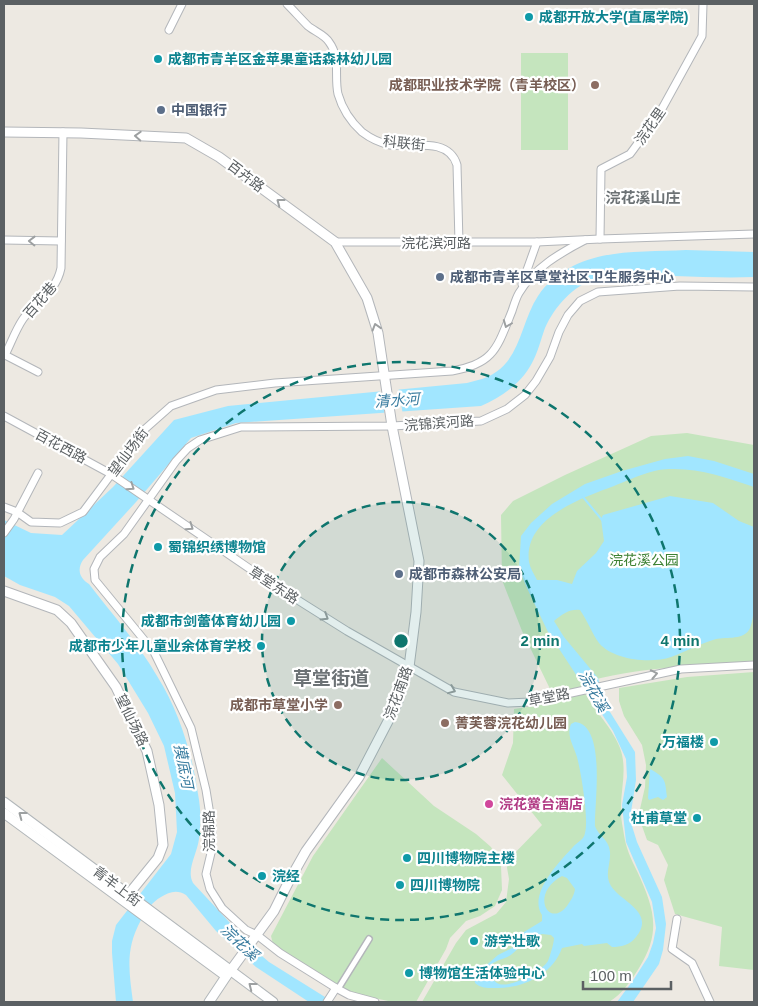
<svg xmlns="http://www.w3.org/2000/svg" width="758" height="1006" font-family="Arial,'Noto Sans SC',sans-serif">
  <style>
    .green { fill: #c5e5be }
    .water { fill: #a1e6ff; fill-rule: evenodd }
    .pier { fill: #ede9e2 }
    .lines { fill: none; stroke-linecap: round; stroke-linejoin: round }
    .stream { stroke: #a1e6ff; stroke-width: 2 }
    .pedestrian-casing { stroke: #b3b6ba; stroke-width: 8 }
    .minor-casing { stroke: #b3b6ba; stroke-width: 9 }
    .tertiary-casing { stroke: #b3b6ba; stroke-width: 11 }
    .secondary-casing { stroke: #b2b7ba; stroke-width: 11 }
    .pedestrian { stroke: #fff; stroke-width: 5 }
    .minor { stroke: #fff; stroke-width: 7 }
    .tertiary { stroke: #fff; stroke-width: 9 }
    .secondary { stroke: #fff; stroke-width: 9 }
    .oneway { stroke: #9da0a1 }
    .ring { fill: none; stroke: #0f766e; stroke-width: 2.5; stroke-dasharray: 9 6 }
    .culture-dot { fill: #0f9aa8; stroke: #fff; stroke-width: 2 }
    .education-dot { fill: #8d6e63; stroke: #fff; stroke-width: 2 }
    .service-dot { fill: #5c6f8a; stroke: #fff; stroke-width: 2 }
    .hotel-dot { fill: #d1479c; stroke: #fff; stroke-width: 2 }
    .labels { text-anchor: middle; dominant-baseline: central; stroke-width: 4.5; stroke-linejoin: round; paint-order: stroke }
    .culture-label { font-size: 14px; font-weight: bold; fill: #0d838f; stroke: #fff; text-anchor: start }
    .education-label { font-size: 14px; font-weight: bold; fill: #785e54; stroke: #fff; text-anchor: end }
    .service-label { font-size: 14px; font-weight: bold; fill: #4e5e75; stroke: #fff; text-anchor: start }
    .street-label { font-size: 14px; fill: #5b6063; stroke: #fff }
    .park-label { font-size: 14px; fill: #3d8133; stroke: #fff }
    .hotel-label { font-size: 14px; font-weight: bold; fill: #b23c85; stroke: #fff; text-anchor: start }
    .neighbourhood-label { font-size: 15px; font-weight: bold; fill: #6c7275; stroke: #fff }
    .water-label { font-size: 15px; font-style: italic; fill: #397c9f; stroke: #fff }
    .district-label { font-size: 19px; font-weight: bold; fill: #6c7275; stroke: #fff }
    .centre { fill: #0f766e; stroke: #fff; stroke-width: 2.5 }
    .ring-label { font-size: 15px; text-anchor: middle; font-weight: bold; fill: #0f766e; stroke: #fff; stroke-width: 4.5; stroke-linejoin: round; paint-order: stroke }
  </style>
  <rect width="100%" height="100%" fill="#ede9e2"/>
  <!-- green -->
  <g class="green">
    <rect x="521" y="53" width="47" height="97"/>
    <path d="M687,433l67,12v216c-58,5 -117,6 -173,22 8,24 30,41 39,65 8,22 0,42 1,65 0,7 2,15 3,22 2,13 7,24 13,36 17,37 25,60 2,97 -8,13 -17,26 -30,34h-187l34,-59 10,-13 30,-16 10,-12 3,-23 -3,-17 36,-37 -40,-50 11,-32 1,-34 40,-6 -3,-12 -29,-60 -20,-51 -1,-65 12,-14 52,-26 64,-29 22,-10z"/>
    <path d="M754,672v298l-35,-4 3,-39 -47,-13 -11,-34 4,-15 -10,-20 -11,-5 -5,-14 -2,-17 5,-22 1,-22 -4,-20 -18,-29 -5,-15v-13l68,-11z"/>
    <path d="M382,758l52,48 42,28 15,13 10,19 1,24 -7,16 -15,10 -14,5 -16,17 -4,11 -30,53h-23l-43,-9 -77,-49 -2,-8 42,-80z"/>
  </g>
  <!-- water -->
  <g class="water">
    <path d="M686,250l68,2v25c-26,1 -53,0 -79,-1 -26,-2 -54,-5 -80,3 -22,7 -40,27 -50,49 -4,11 -7,24 -13,35 -11,21 -31,34 -51,43l-245,17 -45,15 -55,64 -53,58c-6,9 -4,18 6,24 23,30 49,59 68,92 22,35 35,77 41,118 3,15 3,30 1,45 -2,15 -13,31 -6,44l63,68 13,11 64,40h-24l-53,-35 -40,-36 -30,-36c-9,-6 -17,-3 -25,2 -9,5 -15,14 -20,23 -16,29 -12,51 -8,82h-17l-4,-49v-12l4,-16 55,-71 6,-22 -2,-39 -11,-47 -16,-33 -30,-49 -49,-58 -14,-9 -35,-12 -16,-9v-56l27,13 31,2 51,-48 61,-67 54,-14 239,-23c10,-3 20,-4 29,-11 25,-17 26,-52 42,-76 8,-13 22,-23 35,-30 33,-17 77,-14 113,-16z"/>
    <path d="M688,456l26,5 40,13v13c-30,-10 -53,-19 -85,-18 -17,0 -40,11 -55,17 -32,12 -91,32 -85,76 1,6 5,12 8,18h20l15,4 5,-13 19,-18 8,-12 -3,-22 2,-4 67,-19 43,7 26,18 15,6c0,20 4,89 -5,103 -8,11 -24,6 -36,10 -14,4 -28,12 -42,17 -20,7 -58,3 -72,-14 -6,-8 -12,-23 -19,-33 -11,-1 -17,4 -26,11l10,16 34,41 7,26 30,48 1,28 -5,32 1,14 5,16 25,55 4,27 -3,26 -4,14 -26,38h-16l17,-23 14,-22 5,-14 3,-15 -4,-26 -26,-60 -4,-37 5,-28 -1,-18 -13,-28 -65,-99 -22,-46 -7,-18 2,-32 10,-13 21,-19 33,-20 37,-13 43,-12z"/>
    <path d="M575,722c32,3 19,83 20,104 4,11 14,13 15,26 1,12 -6,22 1,34 10,16 45,26 25,51 -6,8 -15,10 -24,10l-5,-4 -23,3 -2,-2 -20,4c-10,28 -41,41 -68,40 -8,0 -13,0 -19,-5l-1,-7 24,-21 18,-9 8,-14 18,-11v-6c-14,-21 17,-53 31,-68 4,-5 11,-7 12,-14 4,-14 -4,-61 -8,-76 -3,-11 -11,-21 -6,-33zM562,876l5,2 8,11c-1,7 -4,11 -8,17 -18,23 -38,-12 -5,-30zM542,934l9,1 3,3c0,5 -4,18 -6,23 -6,10 -37,27 -49,23 -7,-3 -9,-10 -11,-16 6,-9 17,-8 24,-14 12,-10 15,-15 30,-20z"/>
    <path d="M650,769c16,9 15,11 17,28l-4,3 -5,-3 -9,3 -1,-2z"/>
  </g>
  <!-- pier -->
  <path class="pier" d="M398,386l5,29h-18l-6,-26z"/>
  <g class="lines">
    <!-- stream -->
    <path class="stream" d="M583,497l19,23"/>
    <!-- pedestrian casing -->
    <g class="pedestrian-casing">
      <path id="pedestrian" d="M338,989l31,-50"/>
    </g>
    <!-- minor casing -->
    <g class="minor-casing">
      <g id="minor">
        <path d="M287,4c7,7 14,15 21,22 6,5 17,9 21,16 12,16 5,34 9,52 4,14 13,28 24,38 8,6 18,11 28,13 21,2 59,-8 67,20l2,78"/>
        <path d="M169,30l13,-26"/>
        <path d="M600,239l1,-70 29,-15 28,-38 44,-80 1,-32"/>
        <path d="M4,240l57,1"/>
        <path d="M335,242h202l63,-3 154,-5"/>
        <path d="M522,284l15,-42"/>
        <path d="M4,355h1c6,-12 11,-26 18,-36 13,-19 33,-26 38,-51l2,-136"/>
        <path d="M5,355l33,17"/>
        <path d="M4,416l107,58 158,108 78,49 107,61 54,11 22,-1 151,-33 73,-4"/>
        <path d="M4,507l13,5 14,10 29,1 23,-11 62,-83 26,-23 45,-16 59,-7 177,-12c42,-7 45,-23 60,-60 2,-6 4,-13 7,-18 15,-25 41,-40 66,-53"/>
        <path d="M4,533l10,-14 24,-46"/>
        <path d="M677,919l-5,30 20,14 18,39"/>
        <path d="M327,1002l9,-14"/>
        <path d="M375,1002l-26,-7 -13,-7 -56,-35 -23,-18 -11,-5 -24,-22 -12,-19 -4,-15 5,-21 1,-26 -6,-37 -15,-62 -37,-76 -59,-72 -1,-11 6,-12 24,-23 52,-73 12,-13 12,-8 41,-13 151,-1 89,-5 26,-12 18,-14 11,-14 14,-24 9,-25 9,-17 12,-14 18,-9 82,-6 74,1"/>
      </g>
    </g>
    <!-- tertiary casing -->
    <g class="tertiary-casing">
      <g id="tertiary">
        <path d="M4,132l77,1 105,5 33,19 116,85 32,56 11,35 14,93 27,135 -3,51 -7,55 -12,37 -38,73 -53,74 -17,30 -15,30 -43,59"/>
        <path d="M4,591l53,19 14,13 45,64 31,64 12,54 4,40 -5,13 -30,37"/>
      </g>
    </g>
    <!-- secondary casing -->
    <g class="secondary-casing">
      <g id="secondary">
        <path d="M4,802l269,200"/>
        <path d="M4,813l222,163"/>
        <path d="M209,1002l20,-30"/>
      </g>
    </g>
    <!-- pedestrian -->
    <use href="#pedestrian" class="pedestrian"/>
    <!-- minor -->
    <use href="#minor" class="minor"/>
    <!-- tertiary -->
    <use href="#tertiary" class="tertiary"/>
    <!-- secondary -->
    <use href="#secondary" class="secondary"/>
  </g>
  <!-- one-way arrows -->
  <defs><path id="oneway-chevron" d="M-2-3.5L2.5 0L-2 3.5" fill="none" stroke-width="1.6" stroke-linecap="round" stroke-linejoin="round" transform="scale(1.25)"/></defs>
  <g class="oneway">
    <use href="#oneway-chevron" transform="translate(138 136) rotate(-177)"/>
    <use href="#oneway-chevron" transform="translate(280 202) rotate(-143)"/>
    <use href="#oneway-chevron" transform="translate(32 241) rotate(-179)"/>
    <use href="#oneway-chevron" transform="translate(507 324) rotate(111)"/>
    <use href="#oneway-chevron" transform="translate(376 327) rotate(-107)"/>
    <use href="#oneway-chevron" transform="translate(131 487) rotate(34)"/>
    <use href="#oneway-chevron" transform="translate(190 527) rotate(35)"/>
    <use href="#oneway-chevron" transform="translate(325 617) rotate(32)"/>
    <use href="#oneway-chevron" transform="translate(654 674) rotate(-11)"/>
    <use href="#oneway-chevron" transform="translate(452 690) rotate(22)"/>
    <use href="#oneway-chevron" transform="translate(22 815) rotate(-143)"/>
    <use href="#oneway-chevron" transform="translate(252 986) rotate(-142)"/>
  </g>
  <!-- distance rings -->
  <circle cx="401" cy="641" r="139" fill="#0f766e" fill-opacity=".12"/>
  <g class="ring">
    <circle cx="401" cy="641" r="139"/>
    <circle cx="401" cy="641" r="279"/>
  </g>
  <!-- markers -->
  <g class="culture-dot">
    <circle cx="529" cy="17" r="5"/>
    <circle cx="158" cy="59" r="5"/>
    <circle cx="158" cy="547" r="5"/>
    <circle cx="291" cy="621" r="5"/>
    <circle cx="261" cy="646" r="5"/>
    <circle cx="714" cy="742" r="5"/>
    <circle cx="697" cy="818" r="5"/>
    <circle cx="407" cy="858" r="5"/>
    <circle cx="262" cy="876" r="5"/>
    <circle cx="400" cy="885" r="5"/>
    <circle cx="474" cy="941" r="5"/>
    <circle cx="409" cy="973" r="5"/>
  </g>
  <g class="education-dot">
    <circle cx="595" cy="85" r="5"/>
    <circle cx="338" cy="705" r="5"/>
    <circle cx="445" cy="723" r="5"/>
  </g>
  <g class="service-dot">
    <circle cx="161" cy="110" r="5"/>
    <circle cx="440" cy="277" r="5"/>
    <circle cx="399" cy="574" r="5"/>
  </g>
  <circle class="hotel-dot" cx="489" cy="804" r="5"/>
  <g class="labels">
    <!-- culture labels -->
    <g class="culture-label">
      <text x="539" y="17">成都开放大学(直属学院)</text>
      <text x="168" y="59">成都市青羊区金苹果童话森林幼儿园</text>
      <text x="168" y="547">蜀锦织绣博物馆</text>
      <text x="281" y="621" text-anchor="end">成都市剑蕾体育幼儿园</text>
      <text x="251" y="646" text-anchor="end">成都市少年儿童业余体育学校</text>
      <text x="704" y="742" text-anchor="end">万福楼</text>
      <text x="687" y="818" text-anchor="end">杜甫草堂</text>
      <text x="417" y="858">四川博物院主楼</text>
      <text x="272" y="876">浣经</text>
      <text x="410" y="885">四川博物院</text>
      <text x="484" y="941">游学壮歌</text>
      <text x="419" y="973">博物馆生活体验中心</text>
    </g>
    <!-- education labels -->
    <g class="education-label">
      <text x="585" y="85">成都职业技术学院（青羊校区）</text>
      <text x="328" y="705">成都市草堂小学</text>
      <text x="455" y="723" text-anchor="start">菁芙蓉浣花幼儿园</text>
    </g>
    <!-- service labels -->
    <g class="service-label">
      <text x="171" y="110">中国银行</text>
      <text x="450" y="277">成都市青羊区草堂社区卫生服务中心</text>
      <text x="409" y="574">成都市森林公安局</text>
    </g>
    <!-- street labels -->
    <g class="street-label">
      <text transform="translate(650 126) rotate(-55)">浣花里</text>
      <text transform="translate(404 143) rotate(6)">科联街</text>
      <text transform="translate(246 176) rotate(37)">百卉路</text>
      <text x="436" y="243">浣花滨河路</text>
      <text transform="translate(40 300) rotate(-49)">百花巷</text>
      <text transform="translate(439 423) rotate(-4)">浣锦滨河路</text>
      <text transform="translate(61 446) rotate(28)">百花西路</text>
      <text transform="translate(128 452) rotate(-53)">望仙场街</text>
      <text transform="translate(274 585) rotate(33)">草堂东路</text>
      <text transform="translate(398 693) rotate(-70)">浣花南路</text>
      <text transform="translate(549 697) rotate(-11)">草堂路</text>
      <text transform="translate(132 720) rotate(64)">望仙场路</text>
      <text transform="translate(209 831) rotate(-91)">浣锦路</text>
      <text transform="translate(117 886) rotate(37)">青羊上街</text>
    </g>
    <!-- park labels -->
    <g class="park-label">
      <text x="644" y="560">浣花溪公园</text>
    </g>
    <!-- hotel labels -->
    <g class="hotel-label">
      <text x="499" y="804">浣花黉台酒店</text>
    </g>
    <!-- neighbourhood labels -->
    <g class="neighbourhood-label">
      <text x="643" y="197">浣花溪山庄</text>
    </g>
    <!-- water labels -->
    <g class="water-label">
      <text transform="translate(397 400) rotate(-4)">清水河</text>
      <text transform="translate(594 691) rotate(61)">浣花溪</text>
      <text transform="translate(184 766) rotate(79)">摸底河</text>
      <text transform="translate(240 942) rotate(43)">浣花溪</text>
    </g>
    <!-- district labels -->
    <g class="district-label">
      <text x="331" y="678">草堂街道</text>
    </g>
  </g>
  <circle cx="401" cy="641" r="8" class="centre"/>
  <g class="ring-label">
    <text x="540" y="646">2 min</text>
    <text x="680" y="646">4 min</text>
  </g>
  <!-- border -->
  <rect width="758" height="1006" fill="none" stroke="#5b6063" stroke-width="10"/>
  <!-- scale -->
  <path d="M583 981v8h88v-8" fill="none" stroke="#5b6063" stroke-width="2.5"/>
  <text x="590" y="981" font-size="15" fill="#5b6063" stroke="#ffffff" stroke-width="4" paint-order="stroke">100 m</text>
</svg>
